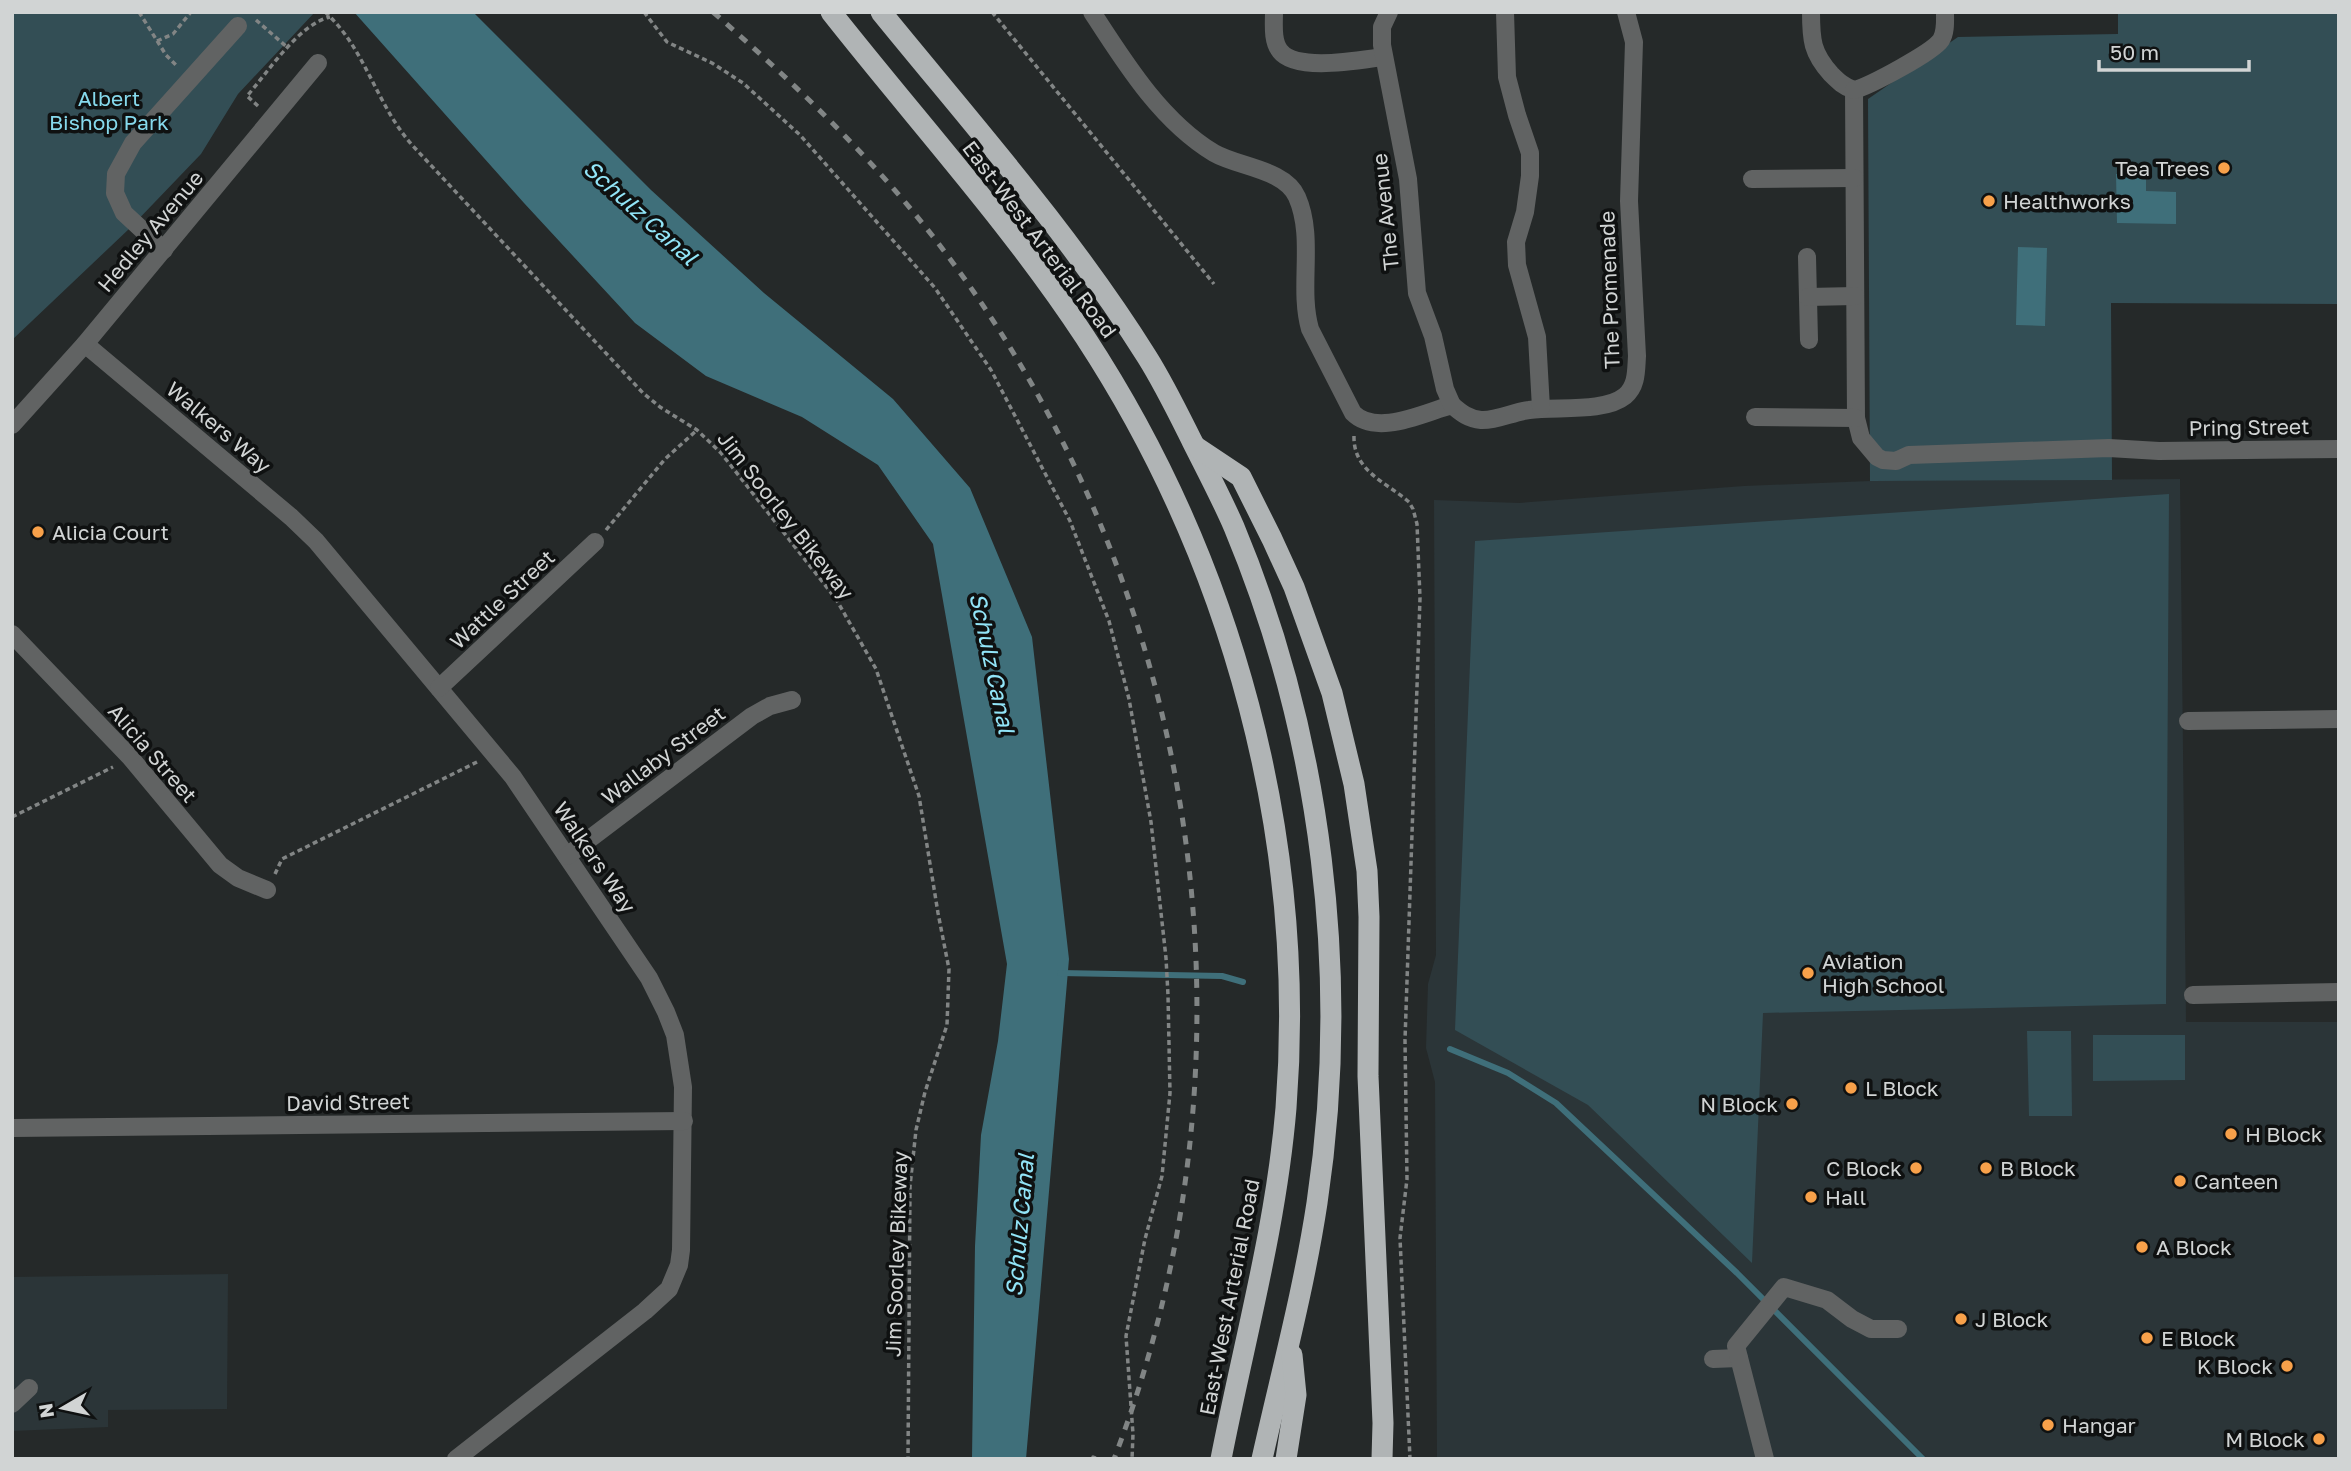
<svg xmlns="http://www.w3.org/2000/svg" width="2351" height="1471" font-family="'Golos Text',sans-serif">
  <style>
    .built { fill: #2b3538 }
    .green { fill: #334e55 }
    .water { fill: #3f6f7a }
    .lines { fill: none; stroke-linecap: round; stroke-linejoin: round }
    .stream { stroke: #3f6f7a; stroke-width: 6 }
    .path { stroke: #828585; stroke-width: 3.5; stroke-dasharray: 5 3.5; stroke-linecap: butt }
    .minor { stroke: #616363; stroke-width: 18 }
    .highway { stroke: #b0b4b5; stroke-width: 21 }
    .rail { stroke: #818585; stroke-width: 5; stroke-dasharray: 9 9; stroke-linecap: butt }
    .poi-dot { fill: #f8a14a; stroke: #0f1111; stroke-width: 2.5 }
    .labels { text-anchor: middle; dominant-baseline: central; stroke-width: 7; stroke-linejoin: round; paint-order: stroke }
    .park-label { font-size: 21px; fill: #86d9ec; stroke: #0f1111 }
    .poi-label { font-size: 21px; fill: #d1d4d4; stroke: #0f1111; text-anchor: start }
    .street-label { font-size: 21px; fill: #d1d4d4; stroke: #0f1111 }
    .water-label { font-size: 23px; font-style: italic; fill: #92e5f8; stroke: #0f1111 }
  </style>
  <rect width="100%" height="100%" fill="#252929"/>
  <!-- built -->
  <g class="built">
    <path d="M2180,479l6,543h151l2,437h-902l-2,-377 -9,-34 2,-64 8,-29 -2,-455 85,3 225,-17 126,-5z"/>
    <path d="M228,1274l-1,135 -119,1v17l-96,4v-154z"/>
  </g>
  <!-- green -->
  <g class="green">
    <path d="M12,12h303l-77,82 -37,60 -71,74 -118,112z"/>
    <path d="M2118,12h221v292l-228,-1 1,177 -242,1 -2,-382 90,-62 160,-3z"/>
    <path d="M2169,494l-3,510 -403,9 -11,250 -164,-158 -133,-75 20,-489z"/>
    <path d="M2027,1031h44l1,85h-43z"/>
    <path d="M2093,1035h92v45l-92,1z"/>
  </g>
  <!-- water -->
  <g class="water">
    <path d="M354,12h119l178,178 113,103 129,106 77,89 62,149 37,322 -43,500h-54l3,-213 6,-111 17,-94 9,-77 -74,-420 -55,-79 -76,-48 -96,-41 -71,-53 -111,-120z"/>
    <path d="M2116,174h30v17l30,1v32l-59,-1z"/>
    <path d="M2018,247l29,1 -2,78 -29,-1z"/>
  </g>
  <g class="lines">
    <!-- stream -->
    <g class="stream">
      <path d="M1060,973l162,3 21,6"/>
      <path d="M1450,1049l58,24 48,30 181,170 186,186"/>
    </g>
    <!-- path -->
    <g class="path">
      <path d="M139,12l27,43 12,12"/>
      <path d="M325,12c41,37 51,93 88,134l230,247 17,14 37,23 24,23 115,146 40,70 43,127 19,117 11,56 -2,56 -22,67 -9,38 -6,56 -2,273"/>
      <path d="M644,12l23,30 45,21 31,20 57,52 135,153 56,82 79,151 39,100 20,78 22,123 15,136 2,37 2,98 -8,83 -17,63 -19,97 7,98 -1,25"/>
      <path d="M992,12l222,272"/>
      <path d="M256,20l32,28"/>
      <path d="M157,41l16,-7 18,-22"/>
      <path d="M258,106l-11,-10c21,-24 52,-72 83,-79"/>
      <path d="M1354,436c-1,35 32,46 55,66l4,7 4,15 3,74 -15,442 2,139 -7,59 10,221"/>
      <path d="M606,530l59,-71 32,-29"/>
      <path d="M12,817l101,-50"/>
      <path d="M275,874l7,-15 195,-97"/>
      <path d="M1093,1459v-2l5,2"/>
    </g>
    <!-- minor -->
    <g class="minor">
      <path d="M1092,12c33,51 69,109 122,141 24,14 71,16 83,44 18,41 1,90 13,132l43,84c24,24 72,-1 99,-8 9,8 17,14 29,15 15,1 32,-8 48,-10 27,-4 75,3 96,-14 12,-10 11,-25 12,-40l-8,-155 5,-159 -8,-30"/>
      <path d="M1274,12c0,12 -2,29 6,39 16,21 79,9 103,6"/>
      <path d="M1389,12l-7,15v18l26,134 9,114 16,43 12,53 7,16"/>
      <path d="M1505,12l2,65 10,38 13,38v23l-5,36 -9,30 1,23 20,72 4,71"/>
      <path d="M1811,12c0,28 1,41 20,62 7,7 13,13 23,16l2,328 5,20 16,19 6,3 13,1 13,-6 200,-7 50,3 180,-2"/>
      <path d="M1854,90c16,-4 79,-38 87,-50 5,-8 4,-19 4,-28"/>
      <path d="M1752,179l102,-1"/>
      <path d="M164,250l-40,-37 -9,-20 1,-19 17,-31 105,-117"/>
      <path d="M1807,257l2,83"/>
      <path d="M1808,297l47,-1"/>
      <path d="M85,344l206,173 25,24 197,236 136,201 17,34 9,23 8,52 -2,163 -2,15 -10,24 -24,22 -189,148"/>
      <path d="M1755,417l101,1"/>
      <path d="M12,425l73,-81 233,-281"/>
      <path d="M12,634l118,123 90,108 18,13 29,12"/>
      <path d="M439,688l156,-146"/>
      <path d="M2188,721l151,-2"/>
      <path d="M567,856l185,-140 18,-10 22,-6"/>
      <path d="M2193,995l146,-3"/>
      <path d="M12,1128l672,-7"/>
      <path d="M1713,1359l26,-1"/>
      <path d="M12,1404l17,-16"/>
      <path d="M1765,1459l-29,-113 48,-59 43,13 25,19 19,10h27"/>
    </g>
    <!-- highway -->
    <g class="highway">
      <path d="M831,12c85,108 179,211 254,325 148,226 222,501 201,771 -10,120 -42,233 -65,351"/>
      <path d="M881,12c92,113 189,222 266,345 17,27 31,56 45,84 14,28 29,56 42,86 88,211 117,450 83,676 -13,86 -36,171 -55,256"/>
      <path d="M1196,447l45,30 31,62 22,48 38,106 22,91 13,87 2,46 -1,159 15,347 -1,36"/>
      <path d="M1286,1459l10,-64 -4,-40"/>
    </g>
    <!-- rail -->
    <path class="rail" d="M713,12c81,71 159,145 225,231 265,345 332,810 176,1216"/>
  </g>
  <!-- markers -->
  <g class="poi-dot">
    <circle cx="2224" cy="168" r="7"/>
    <circle cx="1989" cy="201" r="7"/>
    <circle cx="38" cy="532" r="7"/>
    <circle cx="1808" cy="973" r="7"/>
    <circle cx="1851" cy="1088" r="7"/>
    <circle cx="1792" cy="1104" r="7"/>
    <circle cx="2231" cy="1134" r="7"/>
    <circle cx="1916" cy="1168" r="7"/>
    <circle cx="1986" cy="1168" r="7"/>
    <circle cx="2180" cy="1181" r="7"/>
    <circle cx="1811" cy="1197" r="7"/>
    <circle cx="2142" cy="1247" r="7"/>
    <circle cx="1961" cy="1319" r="7"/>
    <circle cx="2147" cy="1338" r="7"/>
    <circle cx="2287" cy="1366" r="7"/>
    <circle cx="2048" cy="1425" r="7"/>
    <circle cx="2319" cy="1439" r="7"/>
  </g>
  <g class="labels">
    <!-- park labels -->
    <g class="park-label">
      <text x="109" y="98">Albert<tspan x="109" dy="24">Bishop Park</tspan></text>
    </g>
    <!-- poi labels -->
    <g class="poi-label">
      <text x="2210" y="168" text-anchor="end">Tea Trees</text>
      <text x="2003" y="201">Healthworks</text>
      <text x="52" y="532">Alicia Court</text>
      <text x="1822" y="961">Aviation<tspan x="1822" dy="24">High School</tspan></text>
      <text x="1865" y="1088">L Block</text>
      <text x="1778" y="1104" text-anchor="end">N Block</text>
      <text x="2245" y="1134">H Block</text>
      <text x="1902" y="1168" text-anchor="end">C Block</text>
      <text x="2000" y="1168">B Block</text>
      <text x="2194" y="1181">Canteen</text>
      <text x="1825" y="1197">Hall</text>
      <text x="2156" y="1247">A Block</text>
      <text x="1975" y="1319">J Block</text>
      <text x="2161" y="1338">E Block</text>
      <text x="2273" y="1366" text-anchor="end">K Block</text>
      <text x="2062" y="1425">Hangar</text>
      <text x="2305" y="1439" text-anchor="end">M Block</text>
    </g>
    <!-- street labels -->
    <g class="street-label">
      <text transform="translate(1385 212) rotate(-96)">The Avenue</text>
      <text transform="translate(150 231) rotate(-50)">Hedley Avenue</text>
      <text transform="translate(1040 239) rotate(53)">East-West Arterial Road</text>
      <text transform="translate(1609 290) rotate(-92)">The Promenade</text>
      <text transform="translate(219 427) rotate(40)">Walkers Way</text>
      <text transform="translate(2249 427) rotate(-1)">Pring Street</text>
      <text transform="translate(786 515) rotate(52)">Jim Soorley Bikeway</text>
      <text transform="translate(502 599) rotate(-43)">Wattle Street</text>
      <text transform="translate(153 753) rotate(49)">Alicia Street</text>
      <text transform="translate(663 755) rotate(-37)">Wallaby Street</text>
      <text transform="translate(595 857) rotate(56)">Walkers Way</text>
      <text transform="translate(348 1102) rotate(-1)">David Street</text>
      <text transform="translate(896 1254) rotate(-88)">Jim Soorley Bikeway</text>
      <text transform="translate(1229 1297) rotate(-79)">East-West Arterial Road</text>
    </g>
    <!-- water labels -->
    <g class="water-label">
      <text transform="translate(641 212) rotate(42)">Schulz Canal</text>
      <text transform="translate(993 663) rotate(78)">Schulz Canal</text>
      <text transform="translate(1019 1225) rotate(-85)">Schulz Canal</text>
    </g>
  </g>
  <!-- border -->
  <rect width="2351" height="1471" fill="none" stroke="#d1d4d4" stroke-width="28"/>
  <!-- north arrow -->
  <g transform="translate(63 1408) rotate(261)" stroke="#0f1111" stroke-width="5" paint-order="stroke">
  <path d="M0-5L12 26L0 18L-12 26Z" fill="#d1d4d4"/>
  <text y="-10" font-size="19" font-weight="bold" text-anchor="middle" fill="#d1d4d4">N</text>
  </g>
  <!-- scale -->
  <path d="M2099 60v10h150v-10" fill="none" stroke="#d1d4d4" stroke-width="3.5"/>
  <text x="2110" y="60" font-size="21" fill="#d1d4d4" stroke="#0f1111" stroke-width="5" paint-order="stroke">50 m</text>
</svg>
